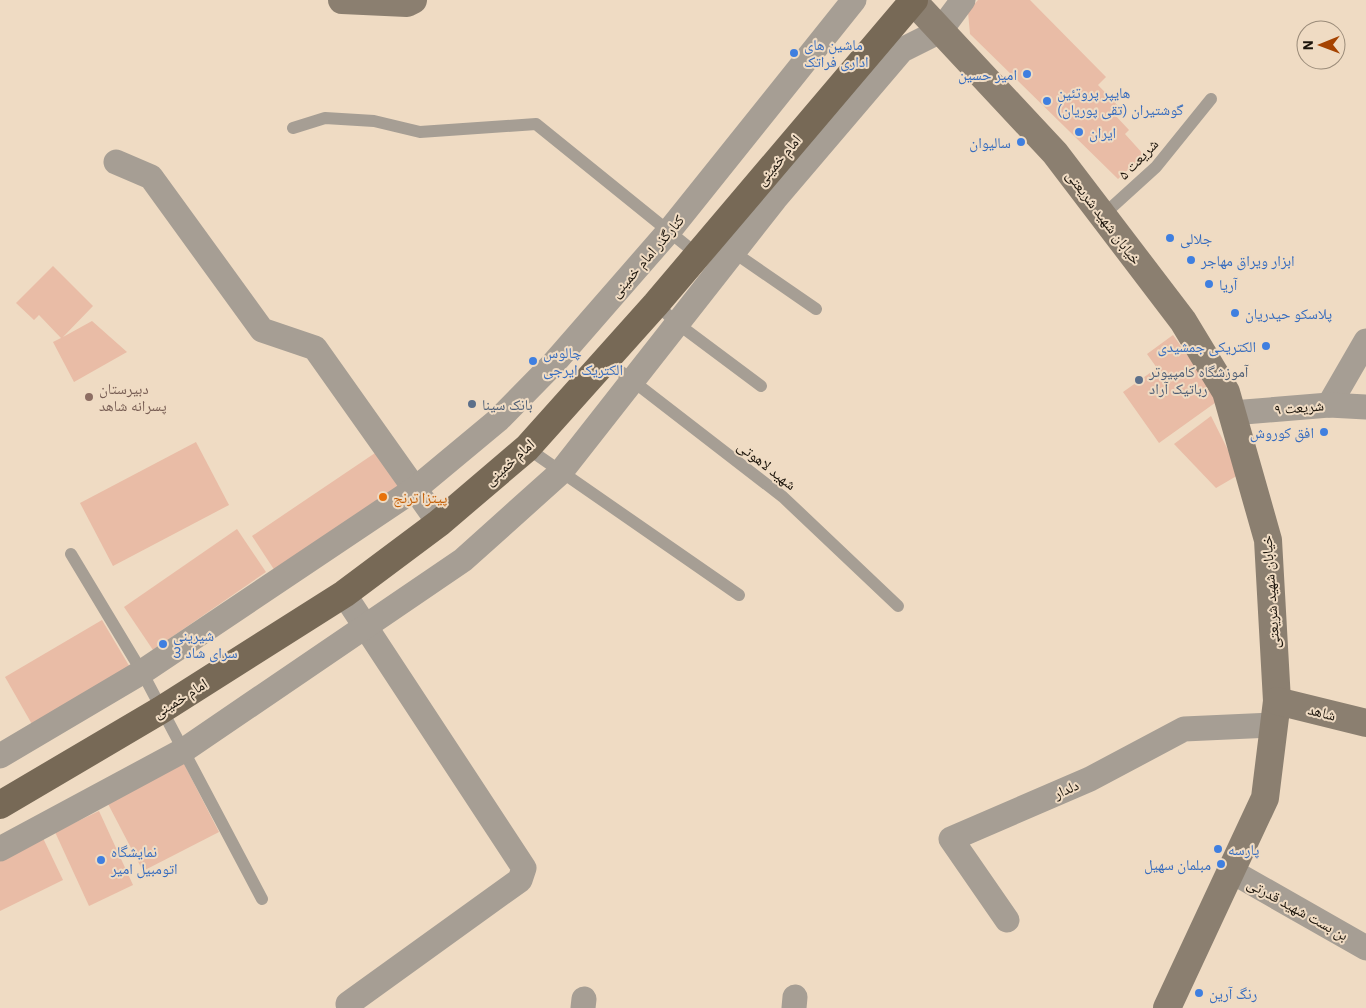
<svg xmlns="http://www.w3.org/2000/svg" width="1366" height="1008" font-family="'IBM Plex Sans','Noto Naskh Arabic',sans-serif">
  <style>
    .building { fill: #e9bca6 }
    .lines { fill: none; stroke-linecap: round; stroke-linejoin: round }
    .lane { stroke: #a69e94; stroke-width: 12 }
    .street { stroke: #a69e94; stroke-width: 25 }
    .secondary { stroke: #8b7f70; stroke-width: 28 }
    .primary { stroke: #776956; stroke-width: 28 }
    .shop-dot { fill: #3f7fe0; stroke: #efdbc3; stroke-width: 2 }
    .service-dot { fill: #5c6f8a; stroke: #efdbc3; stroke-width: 2 }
    .education-dot { fill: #8d6e63; stroke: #efdbc3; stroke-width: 2 }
    .food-dot { fill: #e8710a; stroke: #efdbc3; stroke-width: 2 }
    .labels { text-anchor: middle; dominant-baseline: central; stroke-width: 4; stroke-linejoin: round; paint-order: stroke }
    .shop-label { font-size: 15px; fill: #366cbe; stroke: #efdbc3; text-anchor: start }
    .street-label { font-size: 15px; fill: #1b140b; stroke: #efdbc3 }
    .service-label { font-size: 15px; fill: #4e5e75; stroke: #efdbc3; text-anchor: start }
    .education-label { font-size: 15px; fill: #785e54; stroke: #efdbc3; text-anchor: start }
    .food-label { font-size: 15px; fill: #c56008; stroke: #efdbc3; text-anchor: start }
  </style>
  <rect width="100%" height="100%" fill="#efdbc3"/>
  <!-- building -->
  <g class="building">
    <path d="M978,0h52l76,77 -8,8 23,24 -6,6 14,15 -4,4 19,21 -26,24 -148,-145 -2,-22z"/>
    <path d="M53,266l40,40 -30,31 29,-16 35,31 -53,30 -21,-40 8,-4 -22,-23 -5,5 -18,-17z"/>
    <path d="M1173,335l46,65 -60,43 -36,-51 34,-24 -10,-14z"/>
    <path d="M1211,416l29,58 -24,14 -42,-44z"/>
    <path d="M196,442l33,63 -116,61 -33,-63z"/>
    <path d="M381,449l25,37 -129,88 -25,-38z"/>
    <path d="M237,529l29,43 -113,78 -29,-43z"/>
    <path d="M102,620l29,49 -98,57 -28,-49z"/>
    <path d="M183,762l36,70 -76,39 -36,-69z"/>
    <path d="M99,811l34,74 -44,21 -34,-74z"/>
    <path d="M42,836l21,44 -63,31v-53z"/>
  </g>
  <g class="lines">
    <!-- lane -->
    <g class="lane">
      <path d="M293,128l32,-10 49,3 46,11 116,-8 162,131"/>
      <path d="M1102,216l54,-49 55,-68"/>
      <path d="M729,249l87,60"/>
      <path d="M656,304l22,20 83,62"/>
      <path d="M607,361l176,136 115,109"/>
      <path d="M527,448l212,147"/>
      <path d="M71,554l71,118 120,227"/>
    </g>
    <!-- street -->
    <g class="street">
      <path d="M116,162l35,15 111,153 53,18 124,175"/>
      <path d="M1329,405l37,-64"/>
      <path d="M1232,413l97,-8 37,2"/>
      <path d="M344,594l180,274 -4,12 -172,124"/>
      <path d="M0,756l142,-84 273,-183 83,-69 55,-56 116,-133 185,-231"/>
      <path d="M0,849l184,-99 279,-190 97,-87 215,-274 127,-149 38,-19 23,-31"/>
      <path d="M1231,871l135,77"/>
      <path d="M1007,920l-56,-81 139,-60 94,-50 90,-4"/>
      <path d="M583,1008l1,-9"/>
      <path d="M794,1008l1,-11"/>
    </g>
    <!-- secondary -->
    <g class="secondary">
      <path d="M342,0l65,3 6,-3"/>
      <path d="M913,1l142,152 128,168 43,71 42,148 9,161 -12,97 -98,210"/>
      <path d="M1277,701l89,22"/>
    </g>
    <!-- primary -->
    <path class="primary" d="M0,805l161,-95 183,-116 95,-71 88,-75 129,-144 258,-304"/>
  </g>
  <!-- markers -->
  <g class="shop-dot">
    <circle cx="794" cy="53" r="5"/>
    <circle cx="1027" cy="74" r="5"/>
    <circle cx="1047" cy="101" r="5"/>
    <circle cx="1079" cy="132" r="5"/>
    <circle cx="1021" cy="142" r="5"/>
    <circle cx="1170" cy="238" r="5"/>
    <circle cx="1191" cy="260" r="5"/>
    <circle cx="1209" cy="284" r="5"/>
    <circle cx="1235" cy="313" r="5"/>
    <circle cx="1266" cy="346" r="5"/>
    <circle cx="533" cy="361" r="5"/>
    <circle cx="1324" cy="432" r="5"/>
    <circle cx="163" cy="644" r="5"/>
    <circle cx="1218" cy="849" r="5"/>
    <circle cx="101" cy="860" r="5"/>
    <circle cx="1221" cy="864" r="5"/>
    <circle cx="1199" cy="993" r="5"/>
  </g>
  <g class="service-dot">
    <circle cx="1139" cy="380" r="5"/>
    <circle cx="472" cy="404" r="5"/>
  </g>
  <circle class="education-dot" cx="89" cy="397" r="5"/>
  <circle class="food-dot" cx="383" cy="497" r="5"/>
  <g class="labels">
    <!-- shop labels -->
    <g class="shop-label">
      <text x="804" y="44">ماشین های<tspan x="804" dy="17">اداری فراتک</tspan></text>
      <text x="1017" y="74" text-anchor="end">امیر حسین</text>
      <text x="1057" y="92">هایپر پروتئین<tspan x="1057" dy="17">گوشتیران (تقی پوریان)</tspan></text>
      <text x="1089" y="132">ایران</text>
      <text x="1011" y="142" text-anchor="end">سالیوان</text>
      <text x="1180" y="238">جلالی</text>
      <text x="1201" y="260">ابزار ویراق مهاجر</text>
      <text x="1219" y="284">آریا</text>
      <text x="1245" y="313">پلاسکو حیدریان</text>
      <text x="1256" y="346" text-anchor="end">الکتریکی جمشیدی</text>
      <text x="543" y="352">چالوس<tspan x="543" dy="17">الکتریک ایرجی</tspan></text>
      <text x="1314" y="432" text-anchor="end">افق کوروش</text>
      <text x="173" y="635">شیرینی<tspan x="173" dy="17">سرای شاد 3</tspan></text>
      <text x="1228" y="849">پارسه</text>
      <text x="111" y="851">نمایشگاه<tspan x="111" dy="17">اتومبیل امیر</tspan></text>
      <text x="1211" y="864" text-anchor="end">مبلمان سهیل</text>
      <text x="1209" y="993">رنگ آرین</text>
    </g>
    <!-- street labels -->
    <g class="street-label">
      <text transform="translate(1138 159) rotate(-46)">شریعت ۵</text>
      <text transform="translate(778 160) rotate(-50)">امام خمینی</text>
      <text transform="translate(1104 217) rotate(53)">خیابان شهید شریعتی</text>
      <text transform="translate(647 256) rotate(-49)">کنارگذر امام خمینی</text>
      <text transform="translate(1299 407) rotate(-5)">شریعت ۹</text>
      <text transform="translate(509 462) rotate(-42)">امام خمینی</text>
      <text transform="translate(767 465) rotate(38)">شهید لاهوتی</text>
      <text transform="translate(1270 592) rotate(-94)">خیابان شهید شریعتی</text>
      <text transform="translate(180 698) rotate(-32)">امام خمینی</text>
      <text transform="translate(1322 712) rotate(14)">شاهد</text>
      <text transform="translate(1066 789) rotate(-24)">دلدار</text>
      <text transform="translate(1298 909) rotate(29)">بن بست شهید قدرتی</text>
    </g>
    <!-- service labels -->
    <g class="service-label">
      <text x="1149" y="371">آموزشگاه کامپیوتر<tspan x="1149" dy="17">رباتیک آراد</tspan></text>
      <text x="482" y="404">بانک سینا</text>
    </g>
    <!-- education labels -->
    <g class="education-label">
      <text x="99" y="388">دبیرستان<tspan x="99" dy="17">پسرانه شاهد</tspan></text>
    </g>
    <!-- food labels -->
    <g class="food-label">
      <text x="393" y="497">پیتزا ترنج</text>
    </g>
  </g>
  <!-- north arrow -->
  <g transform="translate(1321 45) rotate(269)"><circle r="24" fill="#efdbc3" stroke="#9a8b79"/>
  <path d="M0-4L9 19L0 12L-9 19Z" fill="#a54301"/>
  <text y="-8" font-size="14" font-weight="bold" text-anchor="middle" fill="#1b140b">N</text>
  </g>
</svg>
